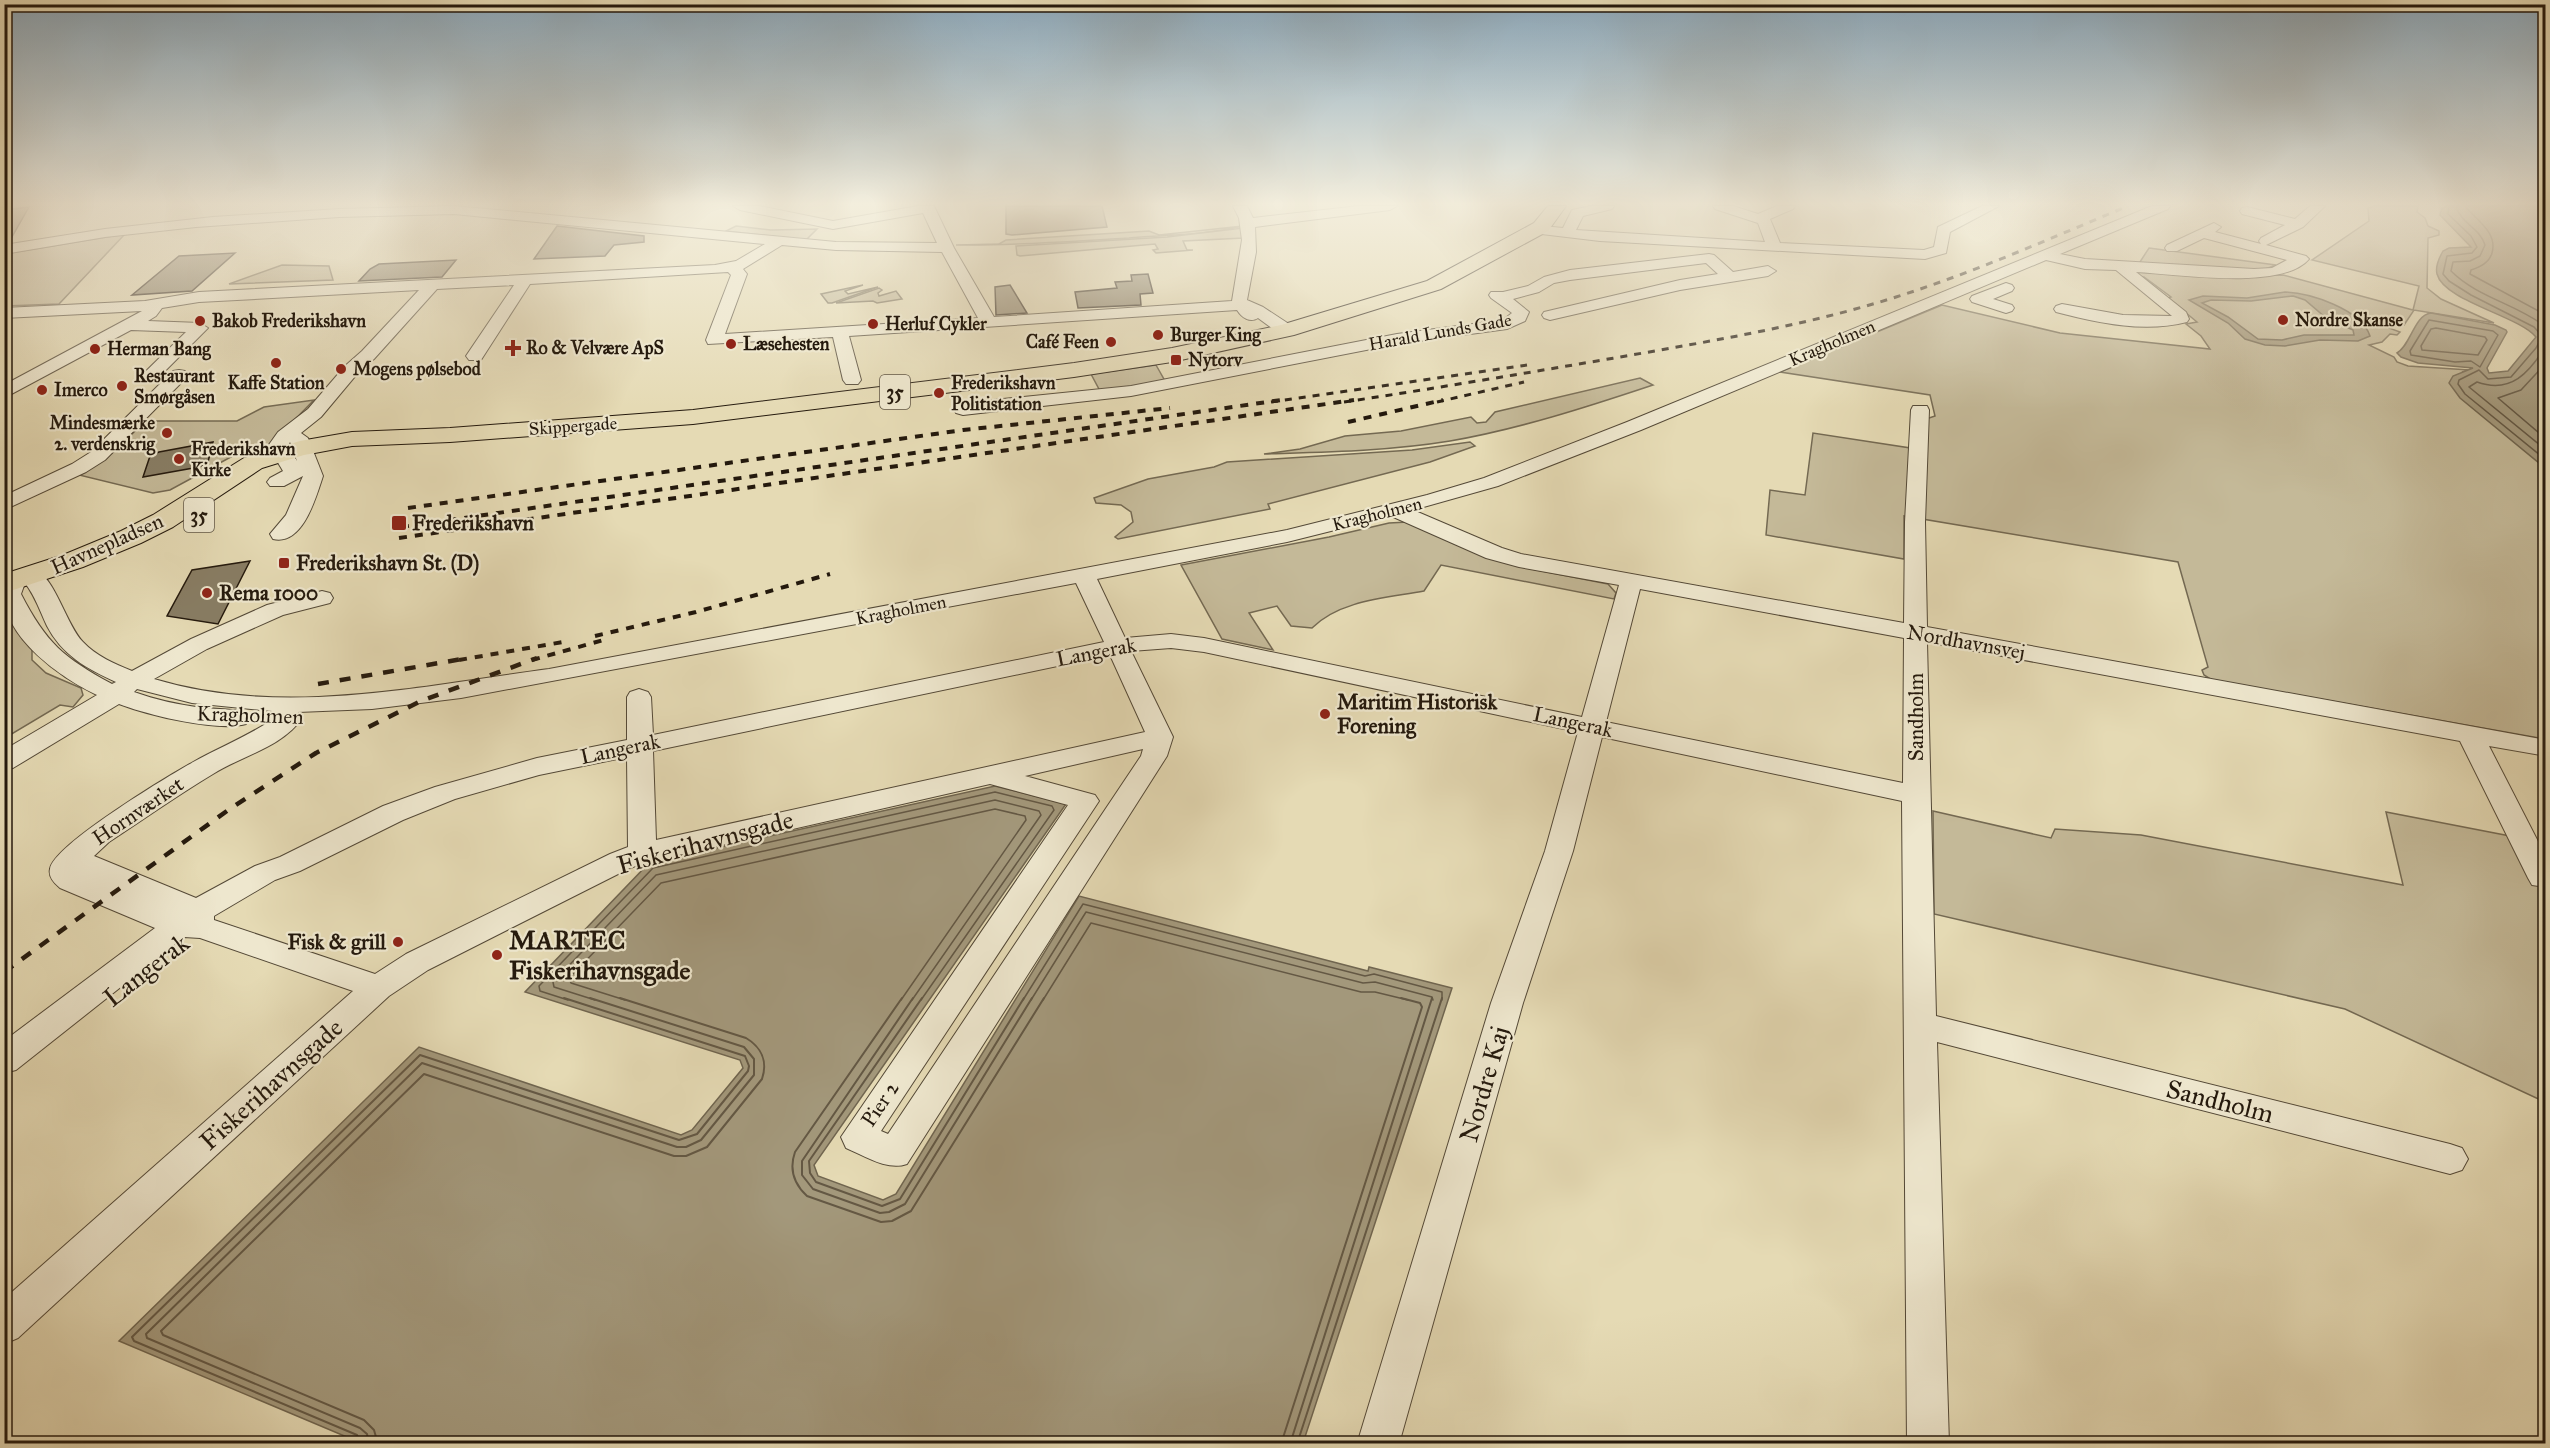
<svg xmlns="http://www.w3.org/2000/svg" width="2550" height="1448" font-family="'IM FELL Great Primer',serif">
  <style>
    .green { fill: #c4b998; stroke: #746952; stroke-width: 1.5 }
    .water { fill: #a3987b; stroke: #70654f; stroke-width: 1.5; fill-rule: evenodd }
    .lines { fill: none; stroke-linecap: round; stroke-linejoin: round }
    .shore-far1 { stroke: #645844; stroke-width: 1.5 }
    .shore { stroke: #645844; stroke-width: 2 }
    .building { fill: #887d64; stroke: #24190d; stroke-width: 1.5 }
    .minor-casing { stroke: #544937; stroke-width: 2 }
    .major-casing { stroke: #24190d; stroke-width: 2 }
    .minor { fill: #eee7ce; fill-rule: evenodd }
    .major { fill: #e5dab4; fill-rule: evenodd }
    .rail-far2 { stroke: #24190d; stroke-width: 3; stroke-dasharray: 7 7; stroke-linecap: butt }
    .rail-far1 { stroke: #24190d; stroke-width: 4; stroke-dasharray: 8 8; stroke-linecap: butt }
    .rail { stroke: #24190d; stroke-width: 4.5; stroke-dasharray: 11 11; stroke-linecap: butt }
    .poi-dot { fill: #8f2418; stroke: #eee7ce; stroke-width: 2 }
    .labels { text-anchor: middle; dominant-baseline: central; stroke-width: 4.5; stroke-linejoin: round; paint-order: stroke }
    .far-poi-label { font-size: 18px; font-weight: bold; fill: #24190d; stroke: #eee7ce; text-anchor: start }
    .far-street-label { font-size: 18px; fill: #24190d; stroke: #eee7ce }
    .shield { fill: #eee7ce; stroke: #615747; stroke-width: 1.5 }
    .shield-label { font-size: 20px; font-weight: bold; fill: #24190d }
    .poi-label { font-size: 21px; font-weight: bold; fill: #24190d; stroke: #eee7ce; text-anchor: start }
    .street-label { font-size: 21px; fill: #24190d; stroke: #eee7ce }
    .near-street-label { font-size: 26px; fill: #24190d; stroke: #eee7ce }
    .near-poi-label { font-size: 26px; font-weight: bold; fill: #24190d; stroke: #eee7ce; text-anchor: start }
  </style>
  <rect width="100%" height="100%" fill="#e5dab4"/>
  <filter id="stains"><feTurbulence type="fractalNoise" baseFrequency=".00333" numOctaves="4"/><feColorMatrix values="0 0 0 0 .2 0 0 0 0 .09 0 0 0 0 .02 0 0 0 .5 -.17"/></filter>
  <radialGradient id="worn" r=".72"><stop offset=".6" stop-color="#630" stop-opacity="0"/><stop offset="1" stop-color="#630" stop-opacity=".3"/></radialGradient>
  <!-- green -->
  <g class="green">
    <path d="M2374,206h44l-1,6 8,6 3,8 11,5v4l-11,3 -1,50 14,11 53,24 -80,-13 -10,15 -8,-3 -7,6 11,4 -3,3 -7,-1 -8,8 -13,3 25,12 3,5 11,4 62,4 -8,2 83,14v353l-333,-59 -8,-5 -2,-5 6,-3 -30,-105 -274,-46v43l-138,-24 4,-45 35,5 8,-62 111,17 -1,-30 12,-4 -5,-21 -150,-23 162,-67 118,28 150,16 -9,-13 -15,-12 11,-2 -29,-24 3,-1 -27,-20h-8l-10,-8 127,7 30,-1 130,35 6,-24 -107,-26 57,-39 -1,-13z"/>
    <path d="M736,226l35,4 46,-1 -11,11 -80,-9z"/>
    <path d="M1243,226c-37,9 -76,9 -114,12 -57,3 -115,8 -173,7l43,-1 7,-4 143,-9 10,4z"/>
    <path d="M1243,228l1,10 -61,3 4,9h6l-37,3 -3,-3 5,-1 -3,-5 -135,12 -3,-1 -1,-9 151,-9z"/>
    <path d="M125,234l-66,70 -54,2 -1,-52z"/>
    <path d="M2149,248l127,17 -13,5 -125,-5z"/>
    <path d="M282,265l47,1 4,14 -104,4z"/>
    <path d="M863,285l-18,6 3,3 30,-7 -46,16h-4l-7,-9z"/>
    <path d="M879,288l3,2 -4,3 1,3 17,-5 6,8 -25,4 -4,-2 -37,2z"/>
    <path d="M1156,365l9,16 -65,10 -9,-17z"/>
    <path d="M1640,378l13,7c-66,22 -134,44 -203,56 -61,10 -124,11 -186,13l36,-5 45,-13 56,-5 70,-14 6,6 9,-1 9,-10z"/>
    <path d="M314,400l-45,46 -29,6 -70,38 -17,3 -74,-18 36,-24 30,-30h92l27,-14z"/>
    <path d="M1470,442l5,4 -45,16 -162,42 2,5 -152,30 -3,-2 18,-15 -2,-10 -10,-7 -25,-2 -2,-5 54,-19 66,-12 13,-5 185,-12z"/>
    <path d="M1408,522l113,45 87,17 8,9 -2,6 -173,-34 -17,26c-37,7 -84,9 -112,37l-21,-2 -14,-20 -28,7 24,37 -51,-11 -41,-74 148,-28 60,-14z"/>
    <path d="M4,613h4l24,36v11l14,13 35,15 2,7 -10,12 -13,-2 -55,33z"/>
    <path d="M1933,811l118,27 4,-9 86,6 262,50 -17,-73 124,24 35,24v242l-200,-93 -411,-95z"/>
  </g>
  <!-- water -->
  <g class="water">
    <path d="M2447,206h98v262l-85,-70 -11,-15 4,-7 20,-8 -55,-5 -17,-6 -4,-4c14,-8 17,-38 34,-40l64,12 11,5 1,2 -20,36 2,5 19,-2 28,-34c-17,-21 -92,-36 -99,-63 -2,-8 2,-16 6,-23l6,-3 22,-1 -31,-32 2,-7z"/>
    <path d="M2285,292c25,1 76,17 85,44l-12,5 -38,-1 -35,6 -20,-1 -20,-6 -17,-16 -39,-23 14,-4 44,2zM2293,296l12,4 20,17 28,13 1,5h-50l-22,5 -24,-1 -30,-22 -26,-14 9,-3 40,1z"/>
    <path d="M995,786l71,18 -252,361 4,11 65,24 13,-6 183,-298 289,75 1,-4 83,21 -149,455h-942l-242,-102 300,-294 262,88 11,-5 51,-62 -3,-8 -215,-68 124,-129z"/>
  </g>
  <g class="lines">
    <!-- shore-far1 -->
    <g class="shore-far1">
      <path d="M2449,206l-1,8 23,22 6,11 -5,6 -25,3 -4,18 6,7 22,14 63,32 8,9 -6,12 -25,29 -23,2 -9,-9 -20,10 -1,4 7,10 81,66"/>
      <path d="M2456,206c4,17 24,22 29,39l-5,11 -10,5 -17,1 -2,9c27,27 66,33 95,56"/>
      <path d="M2465,206c11,14 33,26 27,47 -3,10 -12,14 -21,17l-1,4 76,41"/>
      <path d="M2429,320l64,11 5,4 -18,32 -9,-6 -16,1 -44,-7 -1,-4z"/>
      <path d="M2436,328l49,9 2,3 -9,15 -56,-5 -1,-4 10,-17z"/>
      <path d="M2546,346c-17,27 -35,48 -69,36l-8,5 77,63"/>
      <path d="M2546,363l-25,27 -23,8 48,41"/>
      <path d="M568,1000l-28,-9 -1,-5 114,-118 342,-76 57,14 2,4 -133,190"/>
      <path d="M595,1000l-41,-13 -1,-5 103,-107 339,-75 44,11 2,4 -129,185"/>
      <path d="M625,1000l-54,-17 -2,-5 92,-95 334,-74 30,7 1,4 -125,180"/>
      <path d="M1023,1000l60,-96 282,72 9,-2 68,18v8"/>
      <path d="M1031,1000l55,-88 277,71 12,-1 57,15 1,3"/>
      <path d="M1043,1000l48,-77 270,69h14l33,8"/>
    </g>
    <!-- shore -->
    <g class="shore">
      <path d="M902,998l-107,154c-6,17 -1,32 12,44l74,26 11,-1 19,-10 133,-213"/>
      <path d="M913,998l-111,163v14l11,14 67,24 9,-1 16,-8 127,-206"/>
      <path d="M922,998l-113,163 1,12 6,9 66,24 18,-7 124,-201"/>
      <path d="M361,1444l-4,-9 -223,-94 -2,-4 288,-282 259,85 18,-6 51,-63 1,-5 -4,-10 -181,-58"/>
      <path d="M369,1444l-2,-10 -7,-6 -213,-90 -1,-4 276,-271 255,84h9l15,-7 53,-65v-16l-10,-12 -154,-49"/>
      <path d="M378,1444l-4,-14 -10,-10 -201,-85 -2,-4 263,-257 250,82h12l21,-9 55,-68c6,-18 -1,-32 -16,-41l-126,-40"/>
      <path d="M1281,1444l141,-437 -2,-4 -19,-5"/>
      <path d="M1290,1444l142,-446"/>
      <path d="M1297,1444l145,-446"/>
    </g>
  </g>
  <!-- building -->
  <g class="building">
    <path d="M1006,206h96l5,21 -95,8 -6,-1z"/>
    <path d="M29,207l-20,35 -5,1v-33z"/>
    <path d="M557,226l87,10v6l-30,3 -9,11 -71,3z"/>
    <path d="M235,253l-43,38 -60,4 47,-39z"/>
    <path d="M456,260l-14,17 -83,4 11,-12 9,-5z"/>
    <path d="M1148,274l5,19 -13,1 1,11 -63,3 -3,-16 42,-4 -2,-6 17,-1 -1,-6z"/>
    <path d="M1010,285l17,28 -31,2 -1,-28z"/>
    <path d="M213,442l-5,20 -9,5 -56,10 7,-21 9,-4z"/>
    <path d="M250,561l-32,63 -51,-8 25,-46z"/>
  </g>
  <g class="lines">
    <!-- minor casing -->
    <g class="minor-casing">
      <g id="minor">
        <path d="M454,206l382,36 101,1 -14,-30 -90,16 -93,-19 -7,-4h26l74,15 85,-15h16l20,42 40,69 238,-16 10,-61 -3,-22 -6,-12h14l6,12 106,-12h38l-7,4 -135,17 1,25 -9,48 16,7 29,19 2,4 -2,4h-12l-22,-16c-8,5 -16,0 -21,-8l-388,26 12,44 -3,4h-12l-3,-4 -10,-43 -125,7 -2,-4 25,-65 -3,-3 -198,12 -49,76h-12l-3,-4 48,-71 -77,4 -63,70 -17,15 -36,43 -20,16 7,5 15,38c-7,21 -20,70 -50,63l-3,-5 16,-19 17,-39 -19,10h-14l-3,-4 3,-4 13,-7 -15,-25 10,-14 30,-23 37,-43 17,-15 57,-61 -220,12 -37,6 -6,8 -8,5 52,2 8,5 -53,53h-12l-3,-4 46,-45 -55,-2 -127,68v-13l138,-74 -138,7v-10l141,-7 54,-9 516,-27 21,-4 29,-17 -311,-30 -115,3 -143,10 -91,10 -101,17v-9l101,-16 108,-12 126,-8zM782,245l54,5 106,2 36,66 -253,16 22,-60 -4,-5zM290,442l7,19 -9,-15z"/>
        <path d="M1591,206h23l-2,3 -29,7 -7,14 189,12 -7,-19 -43,-14 -2,-3h20l25,8 19,-8h18l-2,3 -23,10 10,24 144,7 10,-3 4,-20 44,-21h17l-49,26 -4,21 -21,6 -325,-18 -67,-8 -7,-4 7,-4 30,3 9,-18z"/>
        <path d="M2152,206h18l-2,3 -108,45 25,5 169,10 18,-1 15,-8 -83,-22 -27,13h-10l-2,-3 2,-3 47,-22 7,4 -6,5 46,12 -2,-3 2,-3 24,-13 -43,-11 -2,-3 2,-3 5,-1 48,12 15,-13h15l-22,21 -37,18 40,11 3,3c-27,32 -133,15 -173,13l50,40 3,7 -2,3c-43,11 -89,1 -131,-10l-2,-3 2,-3 6,-2 61,11 49,1 -56,-46 -31,-1 -39,-9 -405,170 -143,56 -85,24 89,38 19,6 383,69 1,-101 6,-112 2,-4h14l2,4 -4,112 2,105 619,113v16l-57,-10 57,111v30l-14,-2 -4,-7 -68,-137 -533,-99 9,374 514,128 12,4 6,11 -6,11 -12,4 -513,-132 12,402h-42l-5,-643 -300,-64 -29,114 -50,152 -124,441h-42l134,-441 54,-152 33,-119 -374,-80 -33,-4 -40,3 42,86 -6,19 -260,408c-20,7 -42,-8 -61,-16l-5,-11 227,-332 -78,-21 -342,78 -18,6 -202,102 -39,26 -371,342 -14,6v-45l349,-308 -153,-53 -16,-1 -168,133 -12,3v-32l151,-113 -95,-40c-6,-5 -12,-11 -10,-19 3,-24 120,-94 145,-108 27,-15 56,-26 81,-44l-4,-6 -80,-8 -55,-14 -3,3c22,8 46,13 69,16 15,1 29,1 43,4l4,6 -4,6c-30,8 -98,-9 -127,-20l-106,64 -9,2v-20l93,-55c-36,-17 -93,-57 -93,-101 0,-7 -1,-12 3,-18h13l3,-5c5,-1 9,-2 14,0 18,8 30,55 46,71 13,14 32,22 49,29l59,-32 76,-34 55,-14 8,2 3,5 -3,5 -47,12 -76,34 -53,30c129,39 266,7 395,-10l738,-139 140,-35 57,-17 143,-56zM1391,516l95,42 33,9 100,18 -37,132 -378,-79 -33,-4 -46,4 -28,-59 190,-37zM25,583c10,13 15,28 22,43 15,29 40,43 69,56l-4,2c-48,-26 -66,-41 -91,-90zM1076,583l28,59 -451,93 -2,-38 -3,-5 -9,-3 -9,3 -3,5v43l-90,18 -102,29 -52,19 -103,51 -25,9 -59,32 -102,-42 15,-14c35,-23 69,-47 104,-68 28,-18 70,-27 89,-56l-4,-6 74,-3 89,-11zM1640,589l264,49 -1,145 -297,-61zM1110,655l35,77 -489,108 -3,-89zM1143,749l-2,7 -253,378 -7,-3 218,-330 -4,-6 -70,-19zM627,757l1,90 -18,7 -204,100 -31,20 -161,-54v-4l61,-36 25,-9 103,-51 52,-21 84,-24z"/>
        <path d="M1709,254l5,1 19,17 35,-6 8,5 -8,5 -88,14 -130,30 -6,-2 -2,-3 2,-3 136,-32 38,-6 -12,-11 -136,17 -16,3 -15,9 -26,7 16,13 -4,9 -18,8 -110,15 -266,52 -168,19 -7,-2 -2,-4 2,-4 7,-2 168,-17 266,-52 106,-14 9,-7 -21,-15 -2,-3 2,-3h12l25,-6 16,-9 26,-7z"/>
        <path d="M2006,283l6,2 2,3 -2,3 -19,8 19,6 2,3 -2,3 -6,2 -34,-11 -2,-3 2,-3z"/>
        <path d="M179,370l6,1 3,4 -3,4 -80,81 -19,12 -82,38v-14l68,-32 19,-12 82,-81z"/>
      </g>
    </g>
    <!-- major casing -->
    <g class="major-casing">
      <path id="major" d="M1548,206h18l-18,25 -107,58 -147,46 -122,27 -98,15 -381,47 -243,18 -98,4 -48,9 -42,13 -89,59 -32,16 -58,24 -79,26v-19l59,-19 58,-24 32,-16 91,-57 56,-17 52,-9 98,-4 243,-18 381,-47 98,-15 109,-23 146,-44 107,-58z"/>
    </g>
    <!-- minor -->
    <use href="#minor" class="minor"/>
    <!-- major -->
    <use href="#major" class="major"/>
    <!-- rail-far2 -->
    <g class="rail-far2">
      <path d="M1271,402l256,-37"/>
      <path d="M1344,402c94,-14 188,-30 282,-46 91,-16 182,-31 270,-59 79,-25 155,-59 232,-91"/>
      <path d="M1437,402l87,-20"/>
    </g>
    <!-- rail-far1 -->
    <g class="rail-far1">
      <path d="M1348,422l95,-22"/>
      <path d="M408,508l555,-78 207,-22"/>
      <path d="M401,527l880,-127"/>
      <path d="M399,538l955,-138"/>
      <path d="M595,636l101,-24 134,-38"/>
      <path d="M459,660l104,-18"/>
      <path d="M532,660l75,-21"/>
    </g>
    <!-- rail -->
    <g class="rail">
      <path d="M318,684l150,-26"/>
      <path d="M4,972l227,-164 85,-55 105,-52 116,-43"/>
    </g>
  </g>
  <!-- sky -->
  <linearGradient id="sky" x2="0" y2="1"><stop stop-color="#8ca9bc"/><stop offset="0.5" stop-color="#f3eedd"/><stop offset="1" stop-color="#f3eedd" stop-opacity="0"/></linearGradient>
  <rect width="2550" height="408" fill="url(#sky)"/>
  <!-- markers -->
  <g class="poi-dot">
    <circle cx="2283" cy="320" r="6"/>
    <circle cx="200" cy="321" r="6"/>
    <circle cx="873" cy="324" r="6"/>
    <circle cx="1158" cy="335" r="6"/>
    <circle cx="1111" cy="342" r="6"/>
    <circle cx="731" cy="344" r="6"/>
    <path d="M510 339h6v6h6v6h-6v6h-6v-6h-6v-6h6z"/>
    <circle cx="95" cy="349" r="6"/>
    <rect x="1170" y="354" width="12" height="12" rx="3"/>
    <circle cx="276" cy="363" r="6"/>
    <circle cx="341" cy="369" r="6"/>
    <circle cx="122" cy="386" r="6"/>
    <circle cx="42" cy="390" r="6"/>
    <circle cx="939" cy="393" r="6"/>
    <circle cx="167" cy="433" r="6"/>
    <circle cx="179" cy="459" r="6"/>
    <rect x="391" y="515" width="16" height="16" rx="3"/>
    <rect x="278" y="557" width="12" height="12" rx="3"/>
    <circle cx="207" cy="593" r="6"/>
    <circle cx="1325" cy="714" r="6"/>
    <circle cx="398" cy="942" r="6"/>
    <circle cx="497" cy="955" r="6"/>
  </g>
  <g class="labels">
    <!-- far-poi labels -->
    <g class="far-poi-label">
      <text x="2295" y="320">Nordre Skanse</text>
      <text x="212" y="321">Bakob Frederikshavn</text>
      <text x="885" y="324">Herluf Cykler</text>
      <text x="1170" y="335">Burger King</text>
      <text x="1099" y="342" text-anchor="end">Café Feen</text>
      <text x="743" y="344">Læsehesten</text>
      <text x="526" y="348">Ro &amp; Velvære ApS</text>
      <text x="107" y="349">Herman Bang</text>
      <text x="1188" y="360">Nytorv</text>
      <text x="353" y="369">Mogens pølsebod</text>
      <text x="134" y="376">Restaurant<tspan x="134" dy="21">Smørgåsen</tspan></text>
      <text x="276" y="383" text-anchor="middle">Kaffe Station</text>
      <text x="951" y="383">Frederikshavn<tspan x="951" dy="21">Politistation</tspan></text>
      <text x="54" y="390">Imerco</text>
      <text x="155" y="423" text-anchor="end">Mindesmærke<tspan x="155" dy="21">2. verdenskrig</tspan></text>
      <text x="191" y="449">Frederikshavn<tspan x="191" dy="21">Kirke</tspan></text>
    </g>
    <!-- far-street labels -->
    <g class="far-street-label">
      <text transform="translate(1440 332) rotate(-10)">Harald Lunds Gade</text>
      <text transform="translate(1832 343) rotate(-23)">Kragholmen</text>
      <text transform="translate(573 426) rotate(-4)">Skippergade</text>
      <text transform="translate(1377 514) rotate(-14)">Kragholmen</text>
      <text transform="translate(901 610) rotate(-11)">Kragholmen</text>
    </g>
    <!-- shield labels -->
    <g class="shield">
      <rect x="880" y="375" width="30" height="34" rx="4.5"/>
      <rect x="184" y="498" width="30" height="34" rx="4.5"/>
    </g>
    <g class="shield-label">
      <text x="895" y="392">35</text>
      <text x="199" y="515">35</text>
    </g>
    <!-- poi labels -->
    <g class="poi-label">
      <text x="412" y="523">Frederikshavn</text>
      <text x="296" y="563">Frederikshavn St. (D)</text>
      <text x="219" y="593">Rema 1000</text>
      <text x="1337" y="702">Maritim Historisk<tspan x="1337" dy="24">Forening</tspan></text>
      <text x="386" y="942" text-anchor="end">Fisk &amp; grill</text>
    </g>
    <!-- street labels -->
    <g class="street-label">
      <text transform="translate(107 544) rotate(-24)">Havnepladsen</text>
      <text transform="translate(1966 642) rotate(10)">Nordhavnsvej</text>
      <text transform="translate(1096 652) rotate(-11)">Langerak</text>
      <text transform="translate(250 715) rotate(2)">Kragholmen</text>
      <text transform="translate(1916 717) rotate(-90)">Sandholm</text>
      <text transform="translate(1573 722) rotate(12)">Langerak</text>
      <text transform="translate(620 749) rotate(-12)">Langerak</text>
      <text transform="translate(138 811) rotate(-34)">Hornværket</text>
      <text transform="translate(880 1104) rotate(-56)">Pier 2</text>
    </g>
    <!-- near-street labels -->
    <g class="near-street-label">
      <text transform="translate(705 842) rotate(-15)">Fiskerihavnsgade</text>
      <text transform="translate(146 970) rotate(-38)">Langerak</text>
      <text transform="translate(271 1084) rotate(-42)">Fiskerihavnsgade</text>
      <text transform="translate(1484 1084) rotate(-74)">Nordre Kaj</text>
      <text transform="translate(2220 1101) rotate(14)">Sandholm</text>
    </g>
    <!-- near-poi labels -->
    <g class="near-poi-label">
      <text x="509" y="940">MARTEC<tspan x="509" dy="30">Fiskerihavnsgade</tspan></text>
    </g>
  </g>
  <!-- margin -->
  <rect width="2550" height="1448" fill="none" stroke="#e5dab4" stroke-width="24"/>
  <rect x="6" y="6" width="2538" height="1436" fill="none" stroke="#24190d" stroke-width="3"/>
  <rect x="12" y="12" width="2526" height="1424" fill="none" stroke="#24190d" stroke-width="1.5"/>
  <rect width="100%" height="100%" filter="url(#stains)"/>
  <rect width="100%" height="100%" fill="url(#worn)"/>
</svg>
